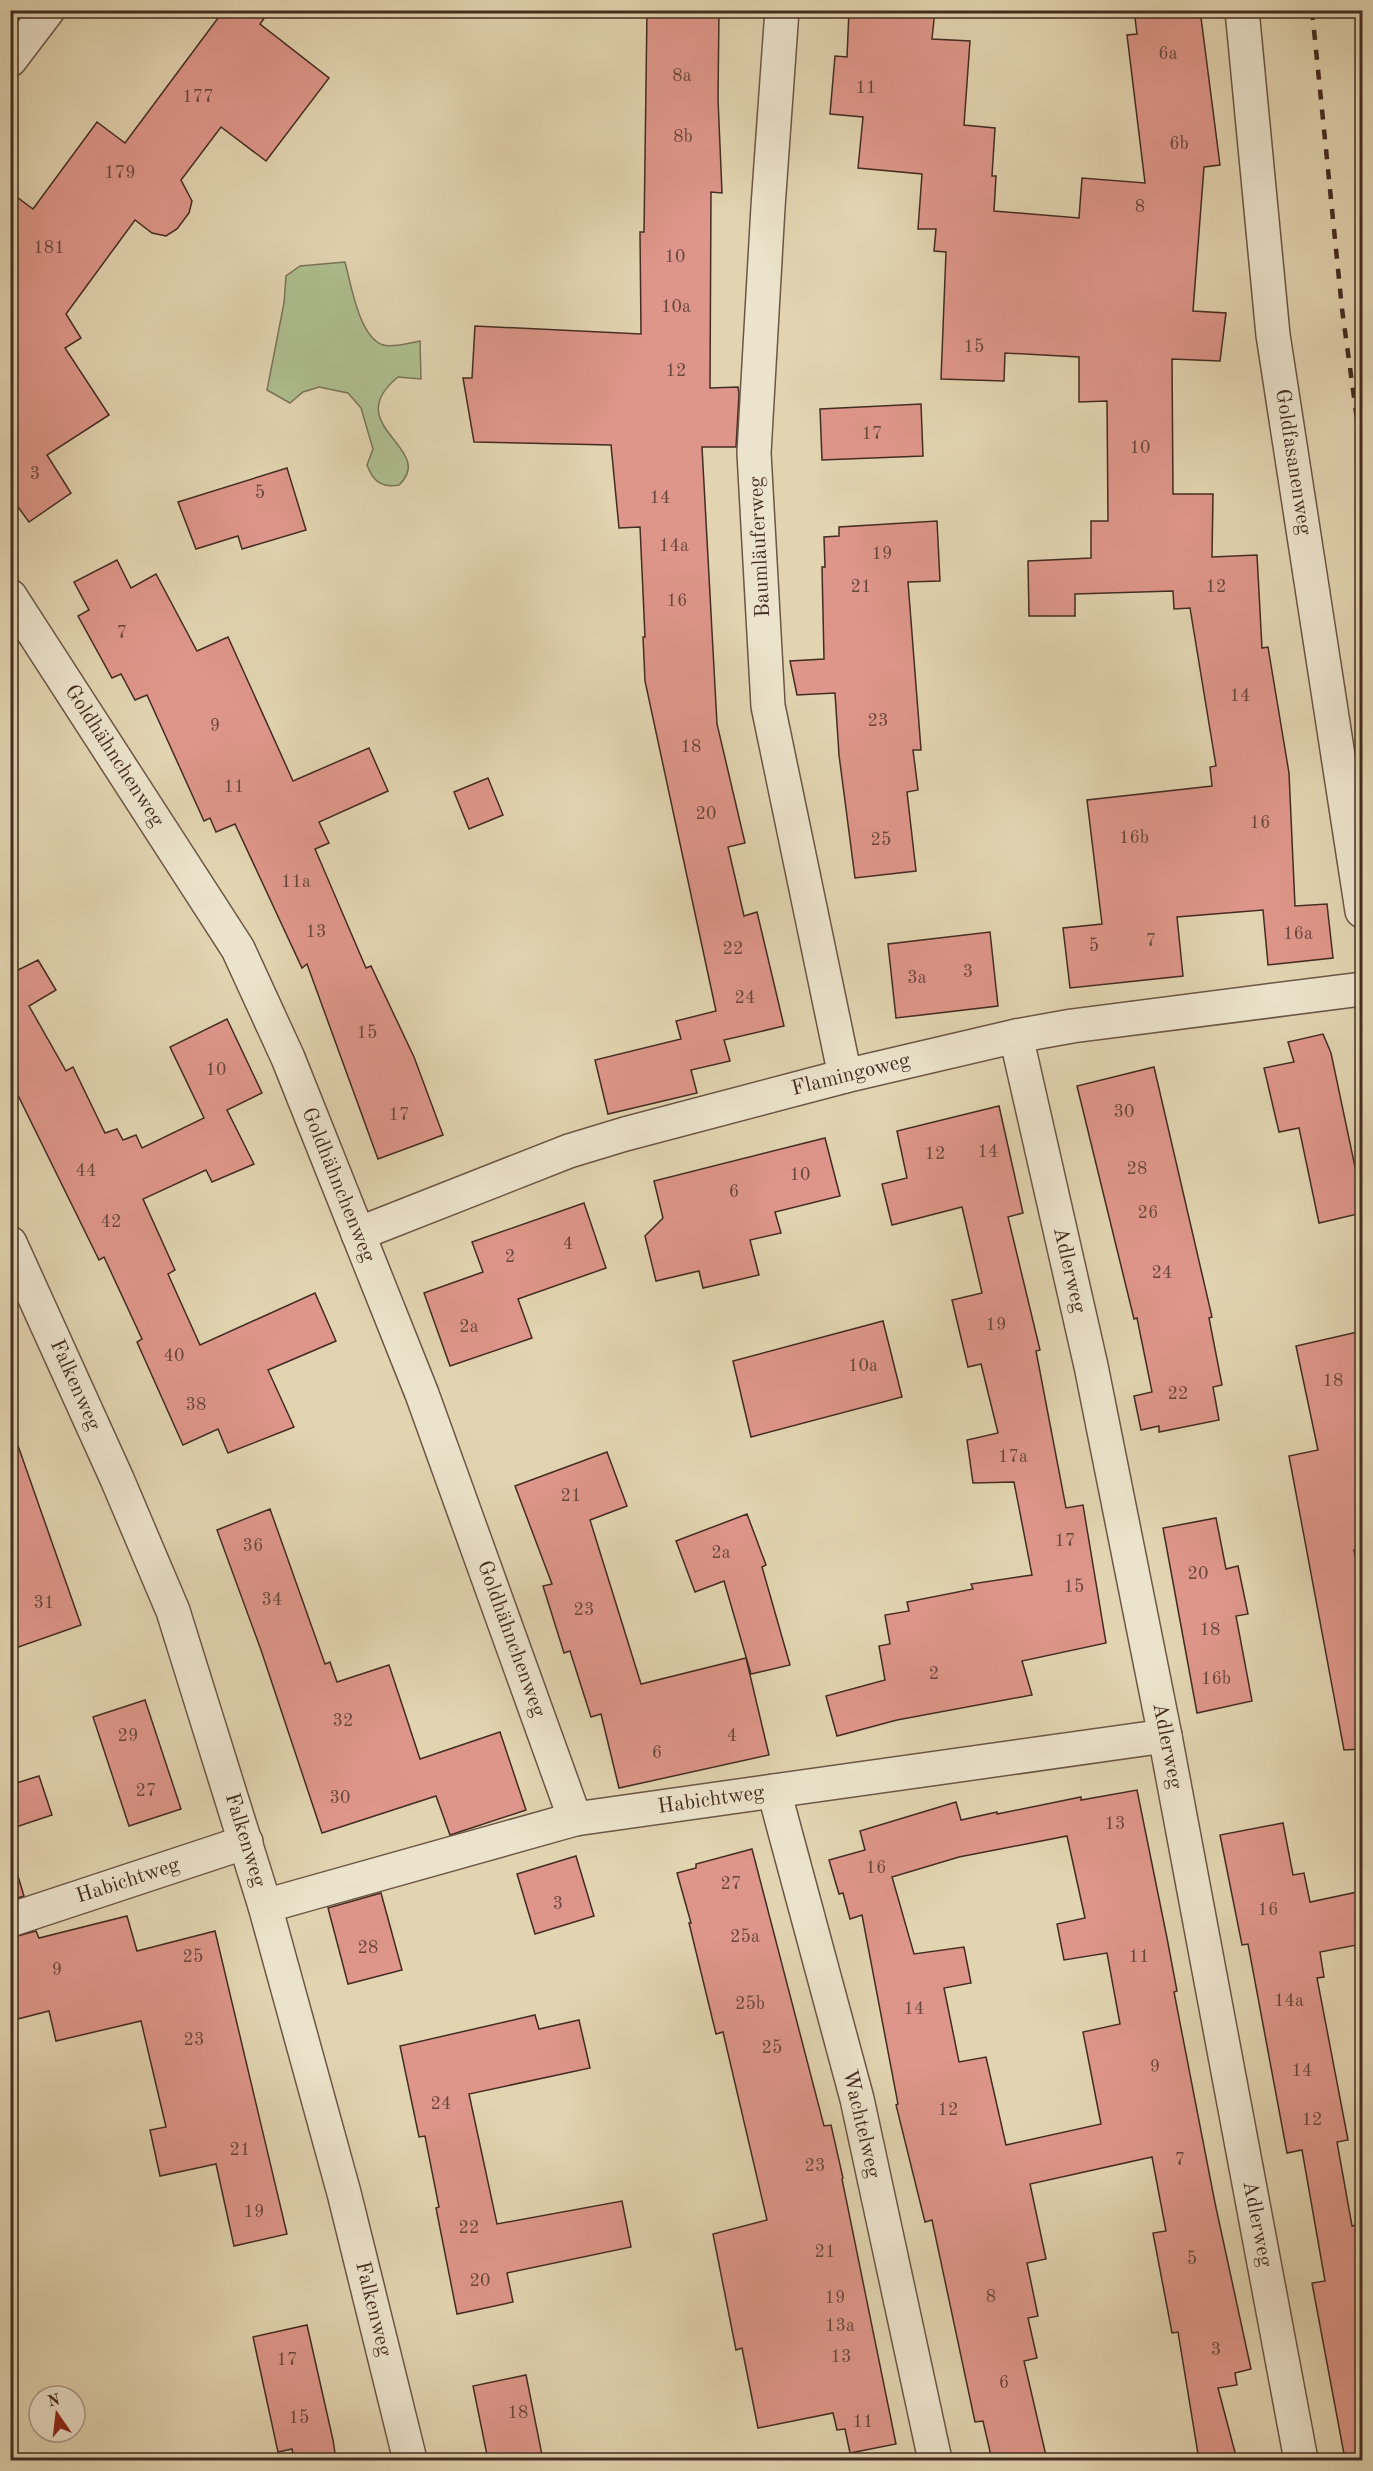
<svg xmlns="http://www.w3.org/2000/svg" width="1373" height="2471" font-family="'Old Standard TT',serif">
  <style>
    .green { fill: #aebe8f; stroke: #797558; stroke-width: 1.5 }
    .building { fill: #de968a; stroke: #442c21; stroke-width: 1.5; fill-rule: evenodd }
    .lines { fill: none; stroke-linecap: round; stroke-linejoin: round }
    .minor-casing { stroke: #6c5645; stroke-width: 36 }
    .minor { stroke: #ece3cc; stroke-width: 33 }
    .rail { stroke: #442c21; stroke-width: 4.5; stroke-dasharray: 10 10; stroke-linecap: butt }
    .labels { text-anchor: middle; dominant-baseline: central; stroke-width: 6; stroke-linejoin: round; paint-order: stroke }
    .number-label { font-size: 18px; fill: #6a463b }
    .street-label { font-size: 21px; fill: #442c21; stroke: #ece3cc }
  </style>
  <rect width="100%" height="100%" fill="#e2d4b1"/>
  <filter id="stains"><feTurbulence type="fractalNoise" baseFrequency=".00333" numOctaves="4"/><feColorMatrix values="0 0 0 0 .2 0 0 0 0 .09 0 0 0 0 .02 0 0 0 .5 -.17"/></filter>
  <radialGradient id="worn" r=".72"><stop offset=".6" stop-color="#630" stop-opacity="0"/><stop offset="1" stop-color="#630" stop-opacity=".3"/></radialGradient>
  <!-- green -->
  <path class="green" d="M345,262c6,22 14,75 38,83 9,3 27,-2 37,-4l1,38 -23,-2c-60,49 40,71 1,108 -18,3 -26,-4 -32,-20l6,-16 -12,-41 -13,-15 -29,-6 -16,5 -13,11 -23,-13 17,-87 2,-27 14,-10z"/>
  <!-- building -->
  <g class="building">
    <path d="M224,10h46l-10,14 69,54 -63,83 -45,-34 -40,53 11,21 -3,12 -12,16 -11,7 -14,-3 -17,-13 -69,94 15,24 -16,10 44,67 -62,40 24,38 -42,29 -19,-26v-304l23,17 64,-87 28,21z"/>
    <path d="M647,10h72l-1,89 4,94 -11,-1 -1,196 28,-1 1,7 -3,53h-34l15,277 28,119 -17,4 16,69 13,-4 27,114 -60,14 6,21 -39,9 6,23 -89,21 -13,-54 86,-21 -5,-18 40,-10 -71,-330 -2,-44h2l-5,-110 -21,1 -8,-83 -137,-3 -11,-64h9l3,-52 166,8 -1,-102h4z"/>
    <path d="M849,10h86l-3,29 38,2 -6,84 31,3 -3,48h4l-2,35 85,7 3,-40 63,5 -18,-148 10,-1 -3,-24h66l20,155 -16,2 -11,144 33,2 -6,48 -48,-2 1,135h40l-1,63 45,-2 5,93 6,-1 21,126 6,133 32,-2 6,54 -65,7 -5,-55 -86,7 6,59 -113,12 -7,-60 39,-4 -15,-124 125,-14 -2,-19 6,-1 -26,-158 -16,1 -1,-18 -98,3v22h-46l-1,-55 63,-3v-37h17l-1,-120 -28,1v-45l-74,-4 -1,28 -63,-2 5,-127 -12,-1 2,-22h-18l4,-55 -64,-6 5,-51 -33,-3 5,-58 12,1z"/>
    <path d="M921,404l2,52 -101,4 -2,-51z"/>
    <path d="M287,468l19,62 -64,19 -4,-13 -42,13 -18,-47z"/>
    <path d="M937,521l3,60 -32,1 13,168h-8l5,40 -11,2 9,79 -61,7 -16,-123 -4,-62 -38,2 -7,-34 34,-2 -2,-92h3l-1,-30 15,-1v-9z"/>
    <path d="M117,560l14,28 25,-14 41,77 31,-14 65,144 76,-33 19,43 -69,31 10,21 -14,6 51,119 5,-2 43,91 29,78 -65,24 -71,-195 -5,4 -67,-144 -19,8 -6,-14 -6,3 -57,-126 -12,5 -14,-26 -9,4 -34,-62 11,-6 -15,-28z"/>
    <path d="M488,778l15,37 -34,14 -15,-37z"/>
    <path d="M990,932l8,74 -102,12 -8,-74z"/>
    <path d="M38,960l18,30 -27,16 37,65 7,-4 32,66 12,-4 6,11 13,-5 6,13 62,-30 -34,-71 57,-28 35,74 -35,17 27,54 -42,18 -6,-12 -63,29 32,71 -7,4 32,71 115,-52 21,48 -68,29 26,57 -66,26 -10,-24 -35,16 -46,-103 5,-3 -38,-82 -5,3 -89,-181v-105z"/>
    <path d="M1323,1034l8,19 31,147v13l-43,10 -20,-95 -20,4 -15,-64 30,-6 -6,-20z"/>
    <path d="M1154,1067l58,250 -3,1 13,67 -9,2 6,33 -60,12v-6l-18,4 -7,-34 18,-4 -15,-74 -3,1 -57,-233z"/>
    <path d="M999,1106l24,107 -15,4 32,133 -4,1 30,157 17,-3 23,138 -84,18 10,34 -135,25 -60,16 -11,-40 59,-16 -6,-34 11,-2 -5,-29 24,-4 -2,-9 66,-13 -2,-5 61,-9 -18,-93 -41,1 -6,-43 31,-7 -17,-69 -13,3 -16,-67 30,-7 -20,-86 -70,18 -10,-41 25,-6 -10,-47z"/>
    <path d="M825,1138l15,58 -65,16 6,21 -31,7 9,35 -56,13 -4,-17 -43,10 -11,-45 18,-18 -9,-37z"/>
    <path d="M584,1203l22,65 -88,31 14,39 -82,28 -26,-73 59,-21 -11,-30z"/>
    <path d="M883,1321l19,76 -151,40 -18,-76z"/>
    <path d="M1362,1331v217l-8,2 8,43v156l-18,1 -55,-294 29,-6 -22,-104z"/>
    <path d="M16,1440l65,185 -71,25v-209z"/>
    <path d="M607,1452l20,54 -37,14 51,164 105,-26 23,97 -150,33 -18,-74 -10,3 -21,-66 -6,2 -21,-67 9,-2 -37,-98z"/>
    <path d="M270,1509l55,155 5,-2 7,20 52,-17 31,94 80,-27 26,78 -76,25 -14,-39 -114,37 -61,-183 -44,-120z"/>
    <path d="M747,1514l19,51 -4,2 28,98 -39,9 -27,-93 -29,11 -19,-51z"/>
    <path d="M1216,1518l10,51 12,-3 10,48 -12,2 16,85 -55,12 -34,-185z"/>
    <path d="M145,1700l36,109 -52,17 -36,-109z"/>
    <path d="M39,1776l13,39 -42,14v-44z"/>
    <path d="M1137,1790l30,148 10,53 -3,1 41,211 36,166 -16,4 2,12 -19,3 19,72h-38l-21,-128 -6,1 -19,-100 13,-2 -14,-74 -122,27 16,75 -19,4 11,53 -10,2 9,40 -13,3 23,99h-55l-9,-39 -8,1 -43,-202 -7,2 -29,-117 2,-1 -36,-189 -12,4 -7,-26 -4,1 -10,-34 36,-10 -5,-19 96,-29 5,18 36,-8v2l84,-17v3zM1067,1836l18,82 -28,6 7,36 43,-7 13,71 -37,8 18,92 -95,21 -20,-88 -27,5 -15,-74 27,-5 -7,-36 -50,7 -22,-77 67,-20z"/>
    <path d="M1283,1823l10,52 11,-2 6,29 52,-11v53l-42,8 4,25 -7,1 31,162 -11,2 15,84 10,-2v229l-18,1 -32,-171 13,-2 -23,-131 -15,3 -39,-209 -6,1 -22,-110z"/>
    <path d="M752,1849l72,277 7,-1 12,53 -1,1 54,265 -46,9 -5,-24 -8,1 -4,-17 -75,15 -16,-80 -6,2 -23,-116 54,-14 -44,-188 -7,2 -27,-111h2l-14,-50 19,-5v-4z"/>
    <path d="M576,1856l18,60 -59,18 -18,-60z"/>
    <path d="M17,1873l7,23 -14,4v-26z"/>
    <path d="M381,1893l21,77 -54,14 -20,-76z"/>
    <path d="M127,1916l10,35 78,-20 72,303 -53,12 -18,-82 -56,12 -10,-46 16,-3 -25,-106 -85,20 -7,-30 -39,10v-83l26,-7 3,7z"/>
    <path d="M535,2015l4,14 40,-9 11,48 -121,26 28,130 125,-23 9,46 -124,26 6,29 -56,12 -21,-106 3,-1 -14,-71 -6,1 -19,-91z"/>
    <path d="M307,2325l26,115 3,20h-42l-2,-11 -14,3 -25,-115z"/>
    <path d="M526,2375l17,85h-55l-15,-74z"/>
  </g>
  <g class="lines">
    <!-- minor casing -->
    <g class="minor-casing">
      <g id="minor">
        <path d="M782,10l-14,197 -14,246 14,253 77,370"/>
        <path d="M1242,10l31,325 89,576"/>
        <path d="M10,60l38,-50"/>
        <path d="M10,596l228,353 50,109 134,336 153,425"/>
        <path d="M1016,1036l75,330 74,370 136,724"/>
        <path d="M358,1234l211,-83 56,-17 220,-58 171,-40 56,-10 290,-37"/>
        <path d="M10,1243l107,236 56,132 92,295 79,287 66,267"/>
        <path d="M774,1791l83,308 78,361"/>
        <path d="M265,1906l310,-87 590,-83"/>
        <path d="M10,1920l236,-78"/>
      </g>
    </g>
    <!-- minor -->
    <use href="#minor" class="minor"/>
    <!-- rail -->
    <path class="rail" d="M1312,10l30,299 20,147"/>
  </g>
  <g class="labels">
    <!-- number labels -->
    <g class="number-label">
      <text x="1168" y="54">6a</text>
      <text x="682" y="76">8a</text>
      <text x="866" y="88">11</text>
      <text x="198" y="97">177</text>
      <text x="683" y="137">8b</text>
      <text x="1179" y="144">6b</text>
      <text x="120" y="173">179</text>
      <text x="1140" y="207">8</text>
      <text x="49" y="248">181</text>
      <text x="675" y="257">10</text>
      <text x="676" y="307">10a</text>
      <text x="974" y="347">15</text>
      <text x="676" y="371">12</text>
      <text x="872" y="434">17</text>
      <text x="1140" y="448">10</text>
      <text x="35" y="474">3</text>
      <text x="260" y="493">5</text>
      <text x="660" y="498">14</text>
      <text x="674" y="546">14a</text>
      <text x="882" y="554">19</text>
      <text x="861" y="587">21</text>
      <text x="1216" y="587">12</text>
      <text x="677" y="601">16</text>
      <text x="122" y="633">7</text>
      <text x="1240" y="696">14</text>
      <text x="878" y="721">23</text>
      <text x="215" y="726">9</text>
      <text x="691" y="747">18</text>
      <text x="234" y="787">11</text>
      <text x="706" y="814">20</text>
      <text x="1260" y="823">16</text>
      <text x="1134" y="838">16b</text>
      <text x="881" y="840">25</text>
      <text x="296" y="882">11a</text>
      <text x="316" y="932">13</text>
      <text x="1298" y="934">16a</text>
      <text x="1151" y="941">7</text>
      <text x="1094" y="946">5</text>
      <text x="733" y="949">22</text>
      <text x="968" y="972">3</text>
      <text x="917" y="978">3a</text>
      <text x="745" y="998">24</text>
      <text x="367" y="1033">15</text>
      <text x="216" y="1070">10</text>
      <text x="1124" y="1112">30</text>
      <text x="399" y="1115">17</text>
      <text x="988" y="1152">14</text>
      <text x="935" y="1154">12</text>
      <text x="1137" y="1169">28</text>
      <text x="86" y="1171">44</text>
      <text x="800" y="1175">10</text>
      <text x="734" y="1192">6</text>
      <text x="1148" y="1213">26</text>
      <text x="111" y="1222">42</text>
      <text x="568" y="1244">4</text>
      <text x="510" y="1257">2</text>
      <text x="1162" y="1273">24</text>
      <text x="996" y="1325">19</text>
      <text x="469" y="1327">2a</text>
      <text x="174" y="1356">40</text>
      <text x="863" y="1366">10a</text>
      <text x="1333" y="1381">18</text>
      <text x="1178" y="1394">22</text>
      <text x="196" y="1405">38</text>
      <text x="1013" y="1457">17a</text>
      <text x="571" y="1496">21</text>
      <text x="1065" y="1541">17</text>
      <text x="253" y="1546">36</text>
      <text x="721" y="1553">2a</text>
      <text x="1198" y="1574">20</text>
      <text x="1074" y="1587">15</text>
      <text x="272" y="1600">34</text>
      <text x="44" y="1603">31</text>
      <text x="584" y="1610">23</text>
      <text x="1210" y="1630">18</text>
      <text x="934" y="1674">2</text>
      <text x="1216" y="1679">16b</text>
      <text x="343" y="1721">32</text>
      <text x="128" y="1736">29</text>
      <text x="732" y="1736">4</text>
      <text x="657" y="1753">6</text>
      <text x="146" y="1791">27</text>
      <text x="340" y="1798">30</text>
      <text x="1115" y="1824">13</text>
      <text x="876" y="1868">16</text>
      <text x="731" y="1884">27</text>
      <text x="558" y="1904">3</text>
      <text x="1268" y="1910">16</text>
      <text x="745" y="1937">25a</text>
      <text x="368" y="1948">28</text>
      <text x="193" y="1957">25</text>
      <text x="1139" y="1957">11</text>
      <text x="57" y="1970">9</text>
      <text x="1289" y="2001">14a</text>
      <text x="750" y="2004">25b</text>
      <text x="914" y="2009">14</text>
      <text x="194" y="2040">23</text>
      <text x="772" y="2048">25</text>
      <text x="1155" y="2067">9</text>
      <text x="1302" y="2071">14</text>
      <text x="441" y="2104">24</text>
      <text x="948" y="2110">12</text>
      <text x="1312" y="2120">12</text>
      <text x="240" y="2150">21</text>
      <text x="1180" y="2160">7</text>
      <text x="815" y="2166">23</text>
      <text x="254" y="2212">19</text>
      <text x="469" y="2228">22</text>
      <text x="825" y="2252">21</text>
      <text x="1192" y="2259">5</text>
      <text x="480" y="2281">20</text>
      <text x="991" y="2297">8</text>
      <text x="835" y="2298">19</text>
      <text x="840" y="2326">13a</text>
      <text x="1216" y="2350">3</text>
      <text x="841" y="2357">13</text>
      <text x="287" y="2360">17</text>
      <text x="1004" y="2383">6</text>
      <text x="518" y="2413">18</text>
      <text x="299" y="2418">15</text>
      <text x="863" y="2422">11</text>
    </g>
    <!-- street labels -->
    <g class="street-label">
      <text transform="translate(1293 462) rotate(81)">Goldfasanenweg</text>
      <text transform="translate(760 547) rotate(-93)">Baumläuferweg</text>
      <text transform="translate(114 756) rotate(57)">Goldhähnchenweg</text>
      <text transform="translate(851 1075) rotate(-14)">Flamingoweg</text>
      <text transform="translate(338 1185) rotate(68)">Goldhähnchenweg</text>
      <text transform="translate(1069 1270) rotate(77)">Adlerweg</text>
      <text transform="translate(75 1385) rotate(66)">Falkenweg</text>
      <text transform="translate(511 1639) rotate(70)">Goldhähnchenweg</text>
      <text transform="translate(1167 1746) rotate(79)">Adlerweg</text>
      <text transform="translate(711 1800) rotate(-8)">Habichtweg</text>
      <text transform="translate(245 1840) rotate(73)">Falkenweg</text>
      <text transform="translate(128 1881) rotate(-18)">Habichtweg</text>
      <text transform="translate(861 2124) rotate(77)">Wachtelweg</text>
      <text transform="translate(1257 2224) rotate(79)">Adlerweg</text>
      <text transform="translate(373 2309) rotate(76)">Falkenweg</text>
    </g>
  </g>
  <!-- margin -->
  <rect width="1373" height="2471" fill="none" stroke="#e2d4b1" stroke-width="36"/>
  <rect x="12" y="12" width="1349" height="2447" fill="none" stroke="#442c21" stroke-width="3"/>
  <rect x="18" y="18" width="1337" height="2435" fill="none" stroke="#442c21" stroke-width="1.5"/>
  <!-- north arrow -->
  <g transform="translate(57 2414) rotate(346)"><circle r="28" fill="#ece3cc" stroke="#a99a88" stroke-width="1.5"/>
  <path d="M0-4.5L10 22L0 15L-10 22Z" fill="#8f2418"/>
  <text y="-9" font-size="16" font-weight="bold" text-anchor="middle" fill="#442c21">N</text>
  </g>
  <rect width="100%" height="100%" filter="url(#stains)"/>
  <rect width="100%" height="100%" fill="url(#worn)"/>
</svg>
